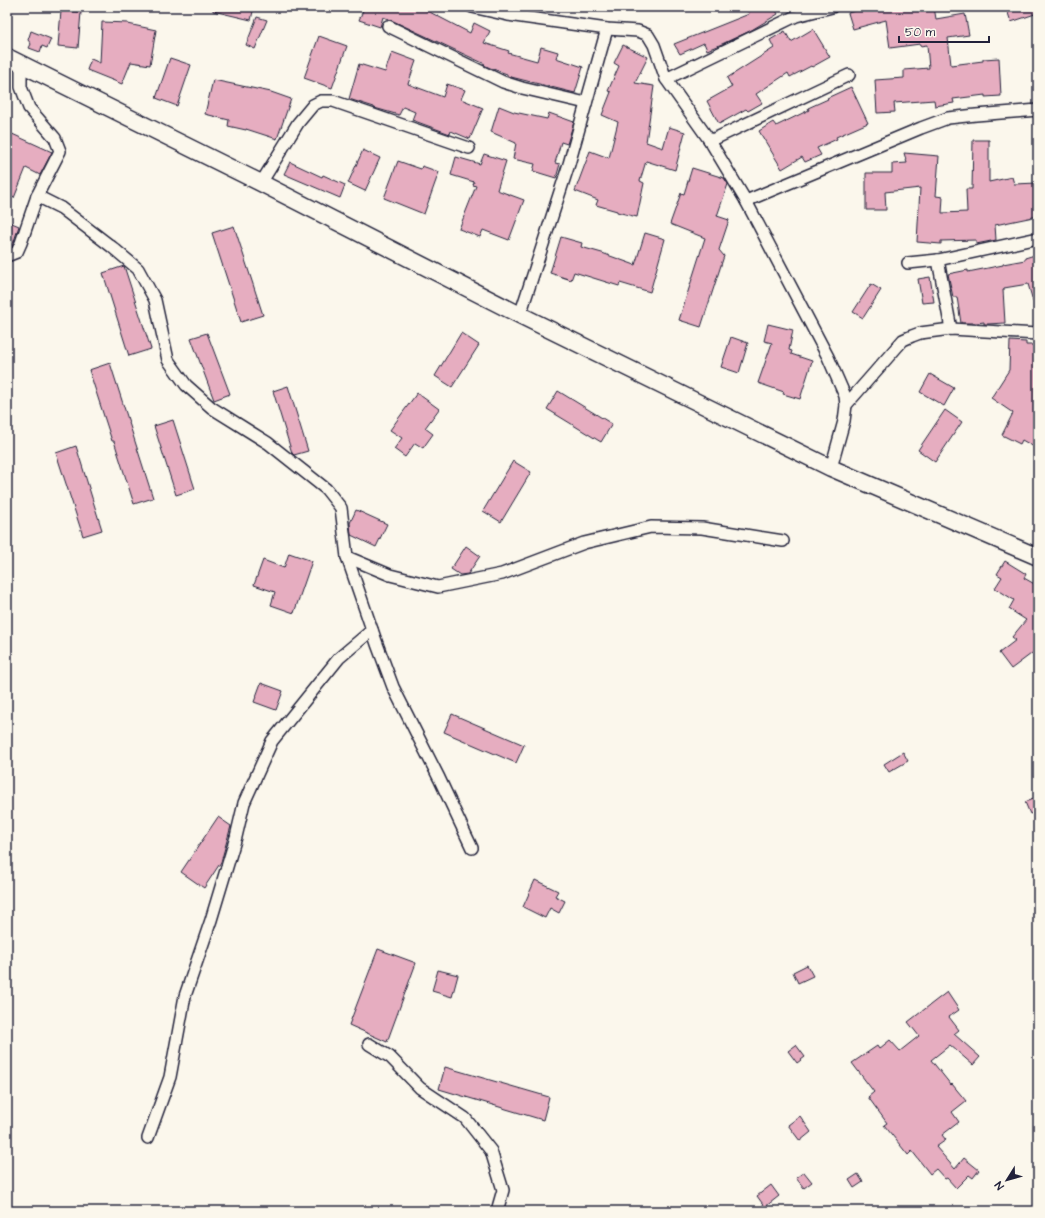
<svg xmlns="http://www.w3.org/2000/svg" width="1045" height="1218" font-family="'Architects Daughter',sans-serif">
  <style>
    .building { fill: #e6adc0; stroke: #22223b }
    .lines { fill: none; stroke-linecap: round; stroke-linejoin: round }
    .street-casing { stroke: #22223b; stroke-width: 14 }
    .secondary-casing { stroke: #22223b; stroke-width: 19 }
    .street { stroke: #fbf7ec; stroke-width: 11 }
    .secondary { stroke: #fbf7ec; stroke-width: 16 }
  </style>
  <rect width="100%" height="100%" fill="#fbf7ec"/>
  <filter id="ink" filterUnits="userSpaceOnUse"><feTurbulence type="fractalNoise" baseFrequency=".025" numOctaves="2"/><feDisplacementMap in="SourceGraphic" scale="8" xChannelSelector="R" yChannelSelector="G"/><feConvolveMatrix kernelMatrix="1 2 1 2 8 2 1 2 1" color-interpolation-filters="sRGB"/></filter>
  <g filter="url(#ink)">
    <!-- building -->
    <g class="building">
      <path d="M213,7h41l-3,13 -38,-9z"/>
      <path d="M360,7h60l50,26 4,-10 16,8 -6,12 25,8 -1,2 29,8 4,-14 17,5 -2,6 27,9 -8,26 -68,-17v-2l-17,-6 -6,-3 1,-1 -94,-44 -8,-3 -3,10 -21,-7 5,-12z"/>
      <path d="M746,7h28l4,7 -28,17 -28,13 -15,6 -3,-7 -24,11 -6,-10 75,-30z"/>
      <path d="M868,7h66l2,12 29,-5 4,21 -21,3 3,27 32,-4v-2l16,-1 2,38 -16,1v-2l-32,4 1,4 -19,3 -1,-6 -40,3 1,9 -18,1 -2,-33 29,-2v-8l25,-2 -2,-23 -7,1v-2l-30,4 -4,-28 -33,9 -5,-16z"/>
      <path d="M1006,7h32v6l-27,9z"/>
      <path d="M61,11l20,1 -3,36 -20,-2z"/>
      <path d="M257,17l10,3 -12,29 -9,-4z"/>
      <path d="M102,22l26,1v1l28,6 -6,35 -19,-3 -9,22 -35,-14 4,-11 9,4z"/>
      <path d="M813,29l17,28 -18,10 -1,-1 -21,11 -2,-4 -32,21 6,9 -14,8 -2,-2 -27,15 -12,-23 25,-14 -5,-9 47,-30 -4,-8 15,-9 6,11z"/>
      <path d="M31,31l20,8 -4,9 -5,-2 -2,6 -11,-4 2,-4 -3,-4z"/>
      <path d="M319,36l28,10 -15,42 -28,-10z"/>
      <path d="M623,45l25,12 -13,26 19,3 -8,56 17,6 6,-21 16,5 -10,38 -29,-9 -6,20 4,2 -7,34 -20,-5v-1l-21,-6 2,-5 -23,-9 15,-40 19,7 9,-36 -16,-7 9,-23 -3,-1 11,-25 -5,-3z"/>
      <path d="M392,52l24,9 -8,23 35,13 4,-13 18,6 -4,9 22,9 -13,31 -19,-8 -1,3 -38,-14 3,-8 -12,-5 -4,8 -21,-6 -4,-1v-1l-25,-8 10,-35 26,8z"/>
      <path d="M170,58l21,7 -14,41 -21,-8z"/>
      <path d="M213,80l58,12 20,7 -14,40 -31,-10v1l-18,-4 1,-6 -24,-6z"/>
      <path d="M851,87l17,36 -32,14 1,2 -20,9 4,7 -16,7 -3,-5 -20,12 -23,-38 14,-9 3,4 33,-16 -1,-2 20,-9 -1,-1z"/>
      <path d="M499,106l15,6 33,7 2,-6 25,9 -7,22 -6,-2 -6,21 5,1 -4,14 -23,-7 2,-7 -22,-5 3,-16 -25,-11z"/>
      <path d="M10,133l42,19 -12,23 -14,-7 -12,30 -7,-3v-55z"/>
      <path d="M973,140h16v42l23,-5 2,7 24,-1v33l-43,9 1,15 -20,4v-4l-35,1v3l-24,-2 3,-54 -35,4 1,18h-20v-37h26v-9l15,-1 -3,-10 35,3 -3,40 7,1 -1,16 25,-1 -1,-23h6z"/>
      <path d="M363,150l17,8 -15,33 -17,-8z"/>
      <path d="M484,154l22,7 -9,29 27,10 -15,40 -26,-10 -3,7 -21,-8 17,-43 -3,-1 1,-3 -23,-7 5,-18 24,7z"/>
      <path d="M398,161l23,8 1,-3 17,6 -15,42 -40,-16z"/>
      <path d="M290,162l32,15 1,-2 22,10 -5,13 -56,-24z"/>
      <path d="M692,168l32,10 4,6 -11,32 12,4 -10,30 5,6 -23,71 -22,-7 26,-82 -35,-14 11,-31 3,1z"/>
      <path d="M7,221l12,5 -7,21 -5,1z"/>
      <path d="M234,226l29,89 -22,7 -29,-89z"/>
      <path d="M645,233l20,6 -15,53 -30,-9 -1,3 -45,-14 -3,8 -21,-7 11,-36 21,6 -1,4 21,6 33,12z"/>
      <path d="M1038,254v53l-3,1 -7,-24 -24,4v2h-1l2,33 -17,1h-4v-2l-7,1h-16l-4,-26h-4l-5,-23 20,-4v2l35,-7v-1l22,-4v-2z"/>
      <path d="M124,266l27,83 -22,7 -26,-83z"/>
      <path d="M930,277l4,25 -12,1 -4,-24z"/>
      <path d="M871,284l10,6 -18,28 -10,-6z"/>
      <path d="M768,324l25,6 -4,20 3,1 -1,3 21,7 -12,38 -17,-5 1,-2 -26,-9 14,-40 -8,-2z"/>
      <path d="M207,333l23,61 -16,6 -23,-62z"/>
      <path d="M461,333l18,12 -27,42 -17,-11z"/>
      <path d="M731,337l17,6 -9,30 -18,-6z"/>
      <path d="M1010,341l16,1v3h12v104l-16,-9 -2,4 -18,-9 11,-22 -22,-15 18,-28z"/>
      <path d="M110,363l43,135 -19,6 -20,-63h-2l-23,-71z"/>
      <path d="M930,374l24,14 -10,18 -24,-14z"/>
      <path d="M288,386l20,65 -14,4 -2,-2 -19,-62z"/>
      <path d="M558,391l54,33 -11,18 -54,-33z"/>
      <path d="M417,393l22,16 -14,19 8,6 -10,14 -8,-5 -10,14 -11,-8 8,-11 -12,-8z"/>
      <path d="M945,410l17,12 -27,40 -17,-12z"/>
      <path d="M173,420l22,69 -19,6 -22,-69z"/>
      <path d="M76,446l26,84 -19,6 -27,-83z"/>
      <path d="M513,461l18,11 -30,50 -18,-11z"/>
      <path d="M356,510l31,14 -11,23 -25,-12 -1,-12z"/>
      <path d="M466,546l14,10 -12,18 -8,1 -9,-6z"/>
      <path d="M289,553l23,8 -18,52 -23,-8 4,-13 -21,-7 9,-25 21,8z"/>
      <path d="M1005,561l21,13 -2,4 14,8v61l-3,4 -24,18 -12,-16 17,-13 -4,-3 14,-17 -17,-11 5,-9 -19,-12 7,-11 -5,-3z"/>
      <path d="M261,683l22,8 -7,19 -22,-8z"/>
      <path d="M452,714l72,31 -8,18 -72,-31z"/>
      <path d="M903,752l5,9 -19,11 -5,-8z"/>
      <path d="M1038,797v14l-8,3 -5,-12z"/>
      <path d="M218,817l13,9 -10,36 -17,26 -23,-16z"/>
      <path d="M535,880l23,11 -3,5 10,5 -6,12 -9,-5 -5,10 -22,-11z"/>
      <path d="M378,949l38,14 -29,79 -38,-17z"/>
      <path d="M807,965l6,11 -15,7 -5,-11z"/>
      <path d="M438,970l20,5 -6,22 -20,-6z"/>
      <path d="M947,992l12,18 -10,7 10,13 -5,4 26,23 -7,8 -23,-20 -19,15 20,25 1,-1 14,17 -14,11 7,10 -17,13 4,5 -10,7 19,22 9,-11 15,12 -6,8 -4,-3 -13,13 -9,-10 -2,1 -9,-10 -6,5 -18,-23 -4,4 -24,-30 3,-2 -19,-26 6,-5 -22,-29 25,-17 2,3 11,-9 10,11 19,-15 -11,-14z"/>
      <path d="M796,1045l9,12 -8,6 -9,-12z"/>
      <path d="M445,1067l104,30 -6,23 -104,-31z"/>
      <path d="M800,1116l11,16 -11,9 -12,-16z"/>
      <path d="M804,1172l8,10 -8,6 -8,-10z"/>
      <path d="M858,1174l5,8 -9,6 -5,-8z"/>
      <path d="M771,1185l8,11 -14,11 -8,-11z"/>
    </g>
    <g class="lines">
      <!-- street casing -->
      <g class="street-casing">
        <g id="street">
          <path d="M472,7l36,8 99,14 31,2 10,4 6,10 12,34 44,62 36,60 82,156 17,39 1,9 -2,16 -13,47"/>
          <path d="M388,26l115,56 19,6 64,15"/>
          <path d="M666,79l130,-63 36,-9"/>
          <path d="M710,141l139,-66"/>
          <path d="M261,183l37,-60 15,-18 8,-4h12l136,47"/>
          <path d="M37,196l24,12 51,39 26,22 17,31 13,60 18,25 26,23 56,35 58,46 15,19 6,49 30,87 16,43 46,91 33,70"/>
          <path d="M746,201l175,-73 27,-10 28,-3 62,-5"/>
          <path d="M7,256l10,-4 4,-9 16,-47 23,-45 -5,-13 -26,-30 -8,-21v-23"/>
          <path d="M938,260l13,69"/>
          <path d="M908,263l30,-3 100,-22"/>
          <path d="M520,315l49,-151 38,-135"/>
          <path d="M846,405l57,-65 9,-4 8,-3 31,-4 87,5"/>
          <path d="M347,557l43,18 48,12 64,-13 82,-31 67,-16 51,1 81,13"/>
          <path d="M369,1044l21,13 30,31 45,30 26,33 12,39 -6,21"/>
          <path d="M148,1138l22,-61 15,-81 26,-76 25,-83 8,-34 28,-62 67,-83 33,-28"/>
        </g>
      </g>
      <!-- secondary casing -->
      <g class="secondary-casing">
        <path id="secondary" d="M7,57l254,126 259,132 311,153 207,89"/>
      </g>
      <!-- street -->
      <use href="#street" class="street"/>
      <!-- secondary -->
      <use href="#secondary" class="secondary"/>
    </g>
  </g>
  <!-- margin -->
  <rect width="1045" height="1218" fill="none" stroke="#fbf7ec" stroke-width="24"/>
  <rect x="12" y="12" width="1021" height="1194" fill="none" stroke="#22223b" stroke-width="1.5" filter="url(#ink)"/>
  <!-- north arrow -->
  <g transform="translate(1007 1180) rotate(233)" stroke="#fbf7ec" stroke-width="3" paint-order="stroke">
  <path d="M0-3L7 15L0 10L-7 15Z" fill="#22223b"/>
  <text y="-6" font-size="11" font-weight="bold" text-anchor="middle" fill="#22223b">N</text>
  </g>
  <!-- scale -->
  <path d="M899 36v6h90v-6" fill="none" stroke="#22223b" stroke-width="2"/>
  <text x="905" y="36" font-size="12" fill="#22223b" stroke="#fbf7ec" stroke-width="3" paint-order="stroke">50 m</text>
</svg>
